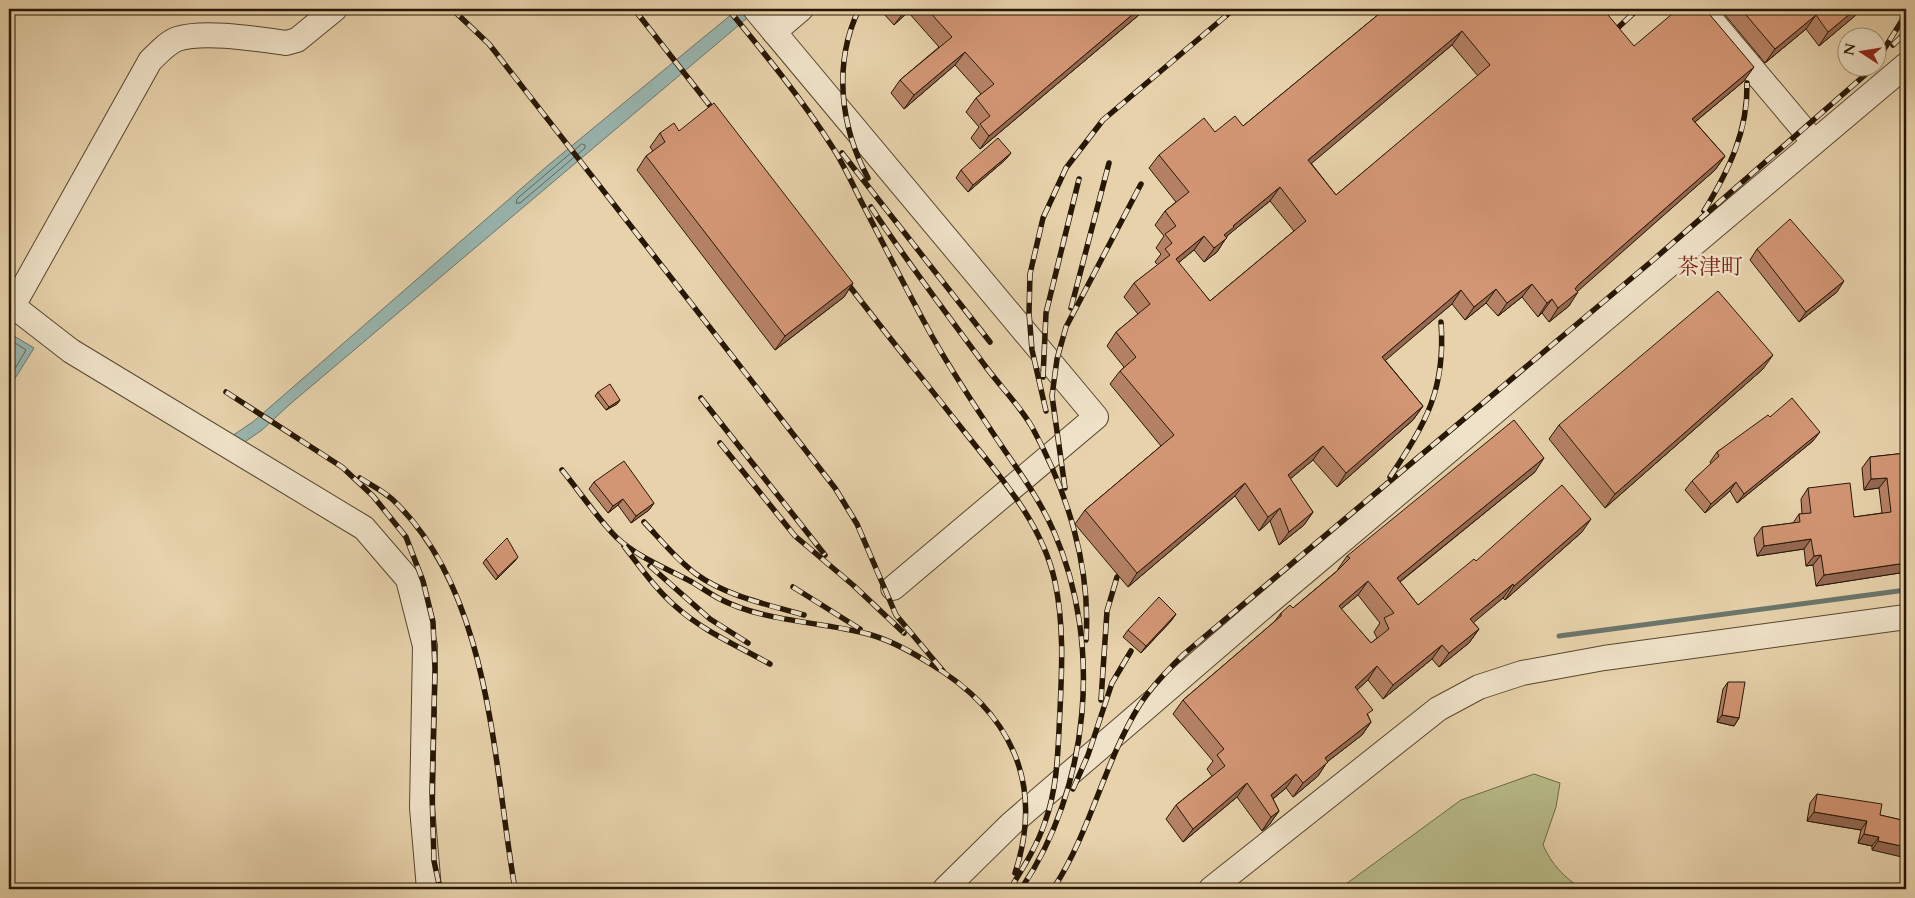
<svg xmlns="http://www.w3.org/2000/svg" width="1915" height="898" font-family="Cardo,'Noto Serif JP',serif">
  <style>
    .green { fill: #b7bb88; stroke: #6f6946 }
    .water { fill: #98b6b0; stroke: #6b766c }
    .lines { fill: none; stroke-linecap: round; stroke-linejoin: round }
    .shore { stroke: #60665a; stroke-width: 1 }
    .stream { stroke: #6b766c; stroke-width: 5 }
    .minor-casing { stroke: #57462e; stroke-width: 26 }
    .minor { stroke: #efe2c8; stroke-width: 24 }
    .rail-casing { stroke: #271705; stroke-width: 5.5 }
    .rail { stroke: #efe2c8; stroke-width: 4; stroke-dasharray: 11; stroke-linecap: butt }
    .wall { fill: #b58165; stroke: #271705; fill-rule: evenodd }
    .shaded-wall { fill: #946952; stroke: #271705 }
    .building { fill: #d39675; stroke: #271705; fill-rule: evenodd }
    .labels { text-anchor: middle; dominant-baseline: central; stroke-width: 4.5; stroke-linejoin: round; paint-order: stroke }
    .neighbourhood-label { font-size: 22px; fill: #7a1f14; stroke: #efe2c8 }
  </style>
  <rect width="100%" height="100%" fill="#e7d2ab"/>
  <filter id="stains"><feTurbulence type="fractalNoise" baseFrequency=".004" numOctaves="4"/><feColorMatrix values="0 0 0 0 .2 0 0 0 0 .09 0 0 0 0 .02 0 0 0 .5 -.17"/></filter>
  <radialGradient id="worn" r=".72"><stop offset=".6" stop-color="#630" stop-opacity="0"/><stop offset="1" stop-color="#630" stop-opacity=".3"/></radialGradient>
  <!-- green -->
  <path class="green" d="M1534,774l26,9 -4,24 -13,38c9,20 21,32 39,44h-243l122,-89z"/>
  <!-- water -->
  <g class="water">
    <path d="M738,9h20l-469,396 -27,25 -39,27 -10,-8 41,-28 292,-254z"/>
    <path d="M9,333l25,15 -25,40z"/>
  </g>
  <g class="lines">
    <!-- shore -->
    <g class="shore">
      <path d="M582,144l3,1v3l-65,55h-4l1,-4z"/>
      <path d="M9,339l17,11 -17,29"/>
    </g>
    <!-- stream -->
    <path class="stream" d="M1559,636l347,-46"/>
    <!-- minor casing -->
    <g class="minor-casing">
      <g id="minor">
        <path d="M335,9l-38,31 -11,3c-29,-4 -82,-13 -109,-4 -10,4 -19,14 -27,22l-137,245 58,45 293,177 44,51 17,67 -3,162 7,81"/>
        <path d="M755,9l341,408 -203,171"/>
        <path d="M1702,9l112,133"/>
        <path d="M774,32l27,-23"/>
        <path d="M945,889l66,-65 250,-215 645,-544"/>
        <path d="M1211,889l227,-180 41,-22 43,-14 82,-15 302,-41"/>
      </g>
    </g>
    <!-- minor -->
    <use href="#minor" class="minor"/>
    <!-- rail casing -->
    <g class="rail-casing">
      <g id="rail">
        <path d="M452,9l37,35 346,444 22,36 39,91 47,56"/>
        <path d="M634,9l84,107"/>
        <path d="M728,9c37,45 74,90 105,139 11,17 19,35 28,53 24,46 47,92 72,137 22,39 47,76 72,113 18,26 37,53 49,81 49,112 36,256 -33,357"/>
        <path d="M859,9c-26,54 -19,117 9,169"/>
        <path d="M1608,37l30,-28"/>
        <path d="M1893,45l13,-13"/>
        <path d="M1878,59l28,-45"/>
        <path d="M842,153l148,189"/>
        <path d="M871,207c36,55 76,107 115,160 14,19 34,39 46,60 35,64 59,139 54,213"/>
        <path d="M1704,211c25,-41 44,-80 43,-128"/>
        <path d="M842,276c38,51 78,99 117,149 37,47 83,96 96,157 9,42 7,85 5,128 -2,37 -2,77 -15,112 -8,24 -22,46 -35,67"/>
        <path d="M1071,308l38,-145"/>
        <path d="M1043,377l3,-64 33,-134"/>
        <path d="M226,392l116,75 31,29 33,41 17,44 10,41 2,47 -3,123 2,69 6,28"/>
        <path d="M701,398l124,157"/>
        <path d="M1046,411l-14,-61 -3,-37 1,-39 13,-56 23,-50 37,-48 131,-111"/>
        <path d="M720,443l75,93 58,49 51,48"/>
        <path d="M562,470c18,22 35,48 55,68 22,20 49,30 75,44 8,5 17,11 26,16 45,24 100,23 150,36 22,6 42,17 61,29 81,48 116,119 86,210"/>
        <path d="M1390,477c36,-54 56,-88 51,-155"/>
        <path d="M360,478c11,7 23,13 32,21 100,94 101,264 123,390"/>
        <path d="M1065,488l-13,-92 5,-37 9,-32 75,-143"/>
        <path d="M644,522c17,18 32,37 52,52 30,22 73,31 108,41"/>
        <path d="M624,546c16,21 31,42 50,59 27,25 64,41 96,59"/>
        <path d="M650,566l60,53 38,24"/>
        <path d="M793,587l67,42"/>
        <path d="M1101,700l6,-89 10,-34"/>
        <path d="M1073,789l15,-34 24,-72 19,-32"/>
        <path d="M1053,889c37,-56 51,-126 86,-183 12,-19 29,-36 45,-52l468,-393 221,-193"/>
      </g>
    </g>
    <!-- rail -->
    <use href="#rail" class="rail"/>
  </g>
  <!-- wall -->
  <g class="wall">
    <path d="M887,9h259l-166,140 -9,-11 8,-11 -13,-15 10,-14 5,-4 -26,-29 -51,44 -13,-16 9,-13 39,-33 -31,-35 -14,13 -10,-11z"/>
    <path d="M1385,9l249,37 110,35 -49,41 30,34 -10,14 -138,121 -8,15 -20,16 -7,-9 -4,4 -16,-20 -24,19 -12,-13 -21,17 -13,-16 -67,56 38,46 -10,14 -76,67 -24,-27 -23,19 23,33 -9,13 -25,20 -9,-24 -11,10 -24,-35 -107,91 -53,-63 10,-14 76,-64 -51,-62 10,-13 4,-4 -17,-21 9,-14 22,-18 -14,-17 10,-14 24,-18 -3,-3 6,-8 -5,-6 8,-12 -9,-11 10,-14 11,-9 -27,-34 10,-13 56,-23 28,-6zM1452,45l26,31 -142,119 -25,-32zM1270,201l24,30 -84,70 -32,-38 16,-13 10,12 13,-10 11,-17z"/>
    <path d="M1720,9h140l-4,6 -37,31 -13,-17 -41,34z"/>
    <path d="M679,131l174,152 -9,14 -69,53 -138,-180 9,-14 7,-5 -3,-4 10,-14z"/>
    <path d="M1011,153l-6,7 -37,32 -12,-14 5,-8z"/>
    <path d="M1757,249l80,43 -38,30 -49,-62z"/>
    <path d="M1763,369l-158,139 -56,-69 10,-14z"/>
    <path d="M598,392l22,8 -3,4 -11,6 -11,-14z"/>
    <path d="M1770,417l43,24 -76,62 -7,-12 -25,22 -20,-23 7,-9 19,-17 -1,-2 7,-10z"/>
    <path d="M1906,453v119l-90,14 -3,-21 -7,1 -2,-17 -47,7 -3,-18 8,-11 31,-4 6,-9h3l-1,-15 7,-11 46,29 28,-4 -3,-25 -15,2 -2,-22 8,-11z"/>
    <path d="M1535,472l-135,110 18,23 58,-44 106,-29 -77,68 -2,-2 -30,24 6,7 -10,14 -30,24 -7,-8 -49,40 -15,-19 -11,10 14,32 -9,13 -35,27 -9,14 -25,21 -7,-9 -13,11 6,12 -10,14 -7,6 -25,-34 -54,45 -17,-23 10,-14 36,-29 -5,-7 6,-8 -40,-47 10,-14 91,-78 7,-9 12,-5 45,-38v-1l9,-13zM1358,595l22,28 -6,9 3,6 -6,5 -30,-34z"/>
    <path d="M594,482l60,21 -5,7 -18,13 -13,-18 -10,8 -19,-24z"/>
    <path d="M486,559l29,2 -19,19 -13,-17z"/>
    <path d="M1176,614l-5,7 -30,32 -18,-16 5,-7z"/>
    <path d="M1728,682l11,36 -5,8 -17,-4 6,-33z"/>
    <path d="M1817,794l63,21 26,6 -34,29v-4l-14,-3 3,-13 -54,-9 3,-18z"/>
  </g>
  <!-- shaded-wall -->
  <g class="shaded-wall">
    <path d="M907,9h4l-3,3 -14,13 10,-13z"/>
    <path d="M1139,9h7l-166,140 9,-13z"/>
    <path d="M1856,9h4l-4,6 -37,31 9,-14z"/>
    <path d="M1816,15l-10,14 -41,34 10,-14z"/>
    <path d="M1462,31l-10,14 -153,129 9,-14z"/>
    <path d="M965,52l-10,13 -51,44 10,-14z"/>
    <path d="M1754,67l-10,14 -61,51 9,-13z"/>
    <path d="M1011,153l-6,7 -37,32 5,-7z"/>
    <path d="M1725,156l-10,14 -146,129 9,-7 -9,14 -20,16 9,-14 20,-23z"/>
    <path d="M1280,187l-10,14 -42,34 -11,17 -13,10 20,-27 9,-9z"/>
    <path d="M1204,236l-10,14 -28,23 10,-14z"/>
    <path d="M1844,281l-7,11 -38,30 7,-10z"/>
    <path d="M853,283l-9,14 -69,53 10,-14z"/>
    <path d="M1532,284l-10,13 -24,19 9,-13z"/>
    <path d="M1496,289l-10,14 -21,17 9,-13z"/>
    <path d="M1461,290l-9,14 -79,67 9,-14z"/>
    <path d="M1552,299l-10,14 -4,4 9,-14z"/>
    <path d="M1773,355l-10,14 -158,139 10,-14z"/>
    <path d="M620,400l-3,4 -11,6 3,-3z"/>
    <path d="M1423,406l-10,14 -76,67 9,-14z"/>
    <path d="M1820,432l-7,9 -76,62 7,-9z"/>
    <path d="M1323,446l-10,14 -35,29 10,-14z"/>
    <path d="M1544,458l-9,14 -148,120 10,-14z"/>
    <path d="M1887,478l-8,10 -15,2 7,-11z"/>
    <path d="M1736,482l-6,9 -25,22 6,-9z"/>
    <path d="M1245,483l-10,13 -107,91 9,-14z"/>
    <path d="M623,499l-5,6 -10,8 5,-7z"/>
    <path d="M654,503l-5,7 -18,13 5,-7z"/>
    <path d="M1280,508l-10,13 -11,10 9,-14z"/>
    <path d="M1313,512l-9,13 -25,20 10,-13z"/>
    <path d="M1591,519l-9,13 -77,68 9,-14z"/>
    <path d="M1811,539l-7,10 -47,7 7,-10z"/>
    <path d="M1821,555l-8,10 -7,1 8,-10z"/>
    <path d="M518,557l-3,4 -19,19 2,-4z"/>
    <path d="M1906,563v9l-90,14 8,-11z"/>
    <path d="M1368,581l-10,14 -29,24 10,-13z"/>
    <path d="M1513,584l-10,14 -42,35 9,-14z"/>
    <path d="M1176,614l-5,7 -30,32 5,-7z"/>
    <path d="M1479,629l-10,14 -30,24 10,-14z"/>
    <path d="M1442,645l-10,14 -49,40 10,-14z"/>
    <path d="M1377,666l-9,14 -23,21 10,-14z"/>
    <path d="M1722,715l17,3 -5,8 -17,-4z"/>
    <path d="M1371,722l-9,13 -35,27 -9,14 -25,21 10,-14 22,-25z"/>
    <path d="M1296,774l-10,14 -22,18 7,-11z"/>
    <path d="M1247,783l-10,14 -54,45 10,-13z"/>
    <path d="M1279,811l-10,14 -7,6 9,-14z"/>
    <path d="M1814,812l53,9 -6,9 -54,-9z"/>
    <path d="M1864,834l15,3 -7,9 -14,-3z"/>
    <path d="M1878,841l28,6v11l-34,-8z"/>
  </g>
  <!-- building -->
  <g class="building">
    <path d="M901,9h6l-3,3z"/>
    <path d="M927,9h212l-150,127 -9,-12 10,-8 -14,-18 18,-14 -29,-32 -51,43 -14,-15 52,-43z"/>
    <path d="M1385,9h218l31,37 44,-37h27l49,58 -62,52 33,37 -147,129 -3,4 3,3 -20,16 -6,-9 -5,4 -15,-19 -25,19 -11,-14 -22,18 -13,-17 -79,67 41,49 -77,67 -23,-27 -35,29 25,37 -24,20 -9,-24 -12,9 -23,-34 -108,90 -52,-63 89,-75 -54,-64 16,-14 -20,-25 34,-28 -16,-21 36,-28 -5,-6 7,-6 -7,-9 11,-8 -11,-15 24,-19 -30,-37 45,-37 11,14 20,-16 8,10zM1462,31l28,34 -154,130 -28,-35zM1280,187l26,34 -96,80 -34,-42 28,-23 10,12 13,-10 -3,-3 10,-8 -1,-1z"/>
    <path d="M1741,9h115l-28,23 -12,-17 -41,34z"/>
    <path d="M714,103l139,180 -68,53 -139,-180 19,-14 -5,-9 14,-10 5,8z"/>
    <path d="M998,138l13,15 -38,32 -12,-15z"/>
    <path d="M1790,219l54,62 -38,31 -49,-63z"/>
    <path d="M1718,291l55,64 -158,139 -56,-69z"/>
    <path d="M610,384l10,16 -11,7 -11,-15z"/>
    <path d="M1792,398l28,34 -76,62 -8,-12 -25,22 -19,-23 27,-25 -2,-4 51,-37 2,2z"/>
    <path d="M1514,420l30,38 -147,120 21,27 56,-46 2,2 86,-76 29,34 -77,67 -1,-2 -43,35 9,10 -30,24 -7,-8 -49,40 -16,-19 -22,21 18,23 -6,4 4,8 -46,36 3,4 -25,21 -7,-9 -25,21 8,16 -8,6 -24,-34 -54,46 -17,-24 49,-39 -8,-11 7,-6 -41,-49 98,-84v-3l9,-8 3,3 43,-36 14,-14 -3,-2zM1368,581l26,32 -10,5 5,11 -18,14 -32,-37z"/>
    <path d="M1906,453v110l-82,12 -3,-20 -7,1 -3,-17 -47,7 -2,-19 38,-5 -1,-8 12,-1 -3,-25 42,-5 4,34 37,-5 -4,-34 -16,1 -1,-22z"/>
    <path d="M624,461l30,42 -18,13 -13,-17 -10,7 -19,-24z"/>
    <path d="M507,538l11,19 -20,19 -12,-17z"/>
    <path d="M1159,597l17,17 -30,32 -18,-16z"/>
    <path d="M1728,682h17l-6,36 -17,-3z"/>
    <path d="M1817,794l65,10 -2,11 26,6v26l-28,-6 1,-4 -15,-3 3,-13 -53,-9z"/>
    <path d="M1871,887l15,2h-15z"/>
  </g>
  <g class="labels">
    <!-- neighbourhood labels -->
    <g class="neighbourhood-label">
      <text x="1710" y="267">茶津町</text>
    </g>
  </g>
  <!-- margin -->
  <rect width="1915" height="898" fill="none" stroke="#e7d2ab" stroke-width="30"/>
  <rect x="10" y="10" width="1895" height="878" fill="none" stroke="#271705" stroke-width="2.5"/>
  <rect x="15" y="15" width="1885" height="868" fill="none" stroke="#271705"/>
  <!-- north arrow -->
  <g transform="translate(1862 52) rotate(282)"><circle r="24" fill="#efe2c8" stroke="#9f917a"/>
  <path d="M0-4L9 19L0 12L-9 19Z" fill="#8f2418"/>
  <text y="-8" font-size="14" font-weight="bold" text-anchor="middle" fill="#271705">N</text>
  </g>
  <rect width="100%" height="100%" filter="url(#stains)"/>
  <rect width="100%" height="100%" fill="url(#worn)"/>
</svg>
